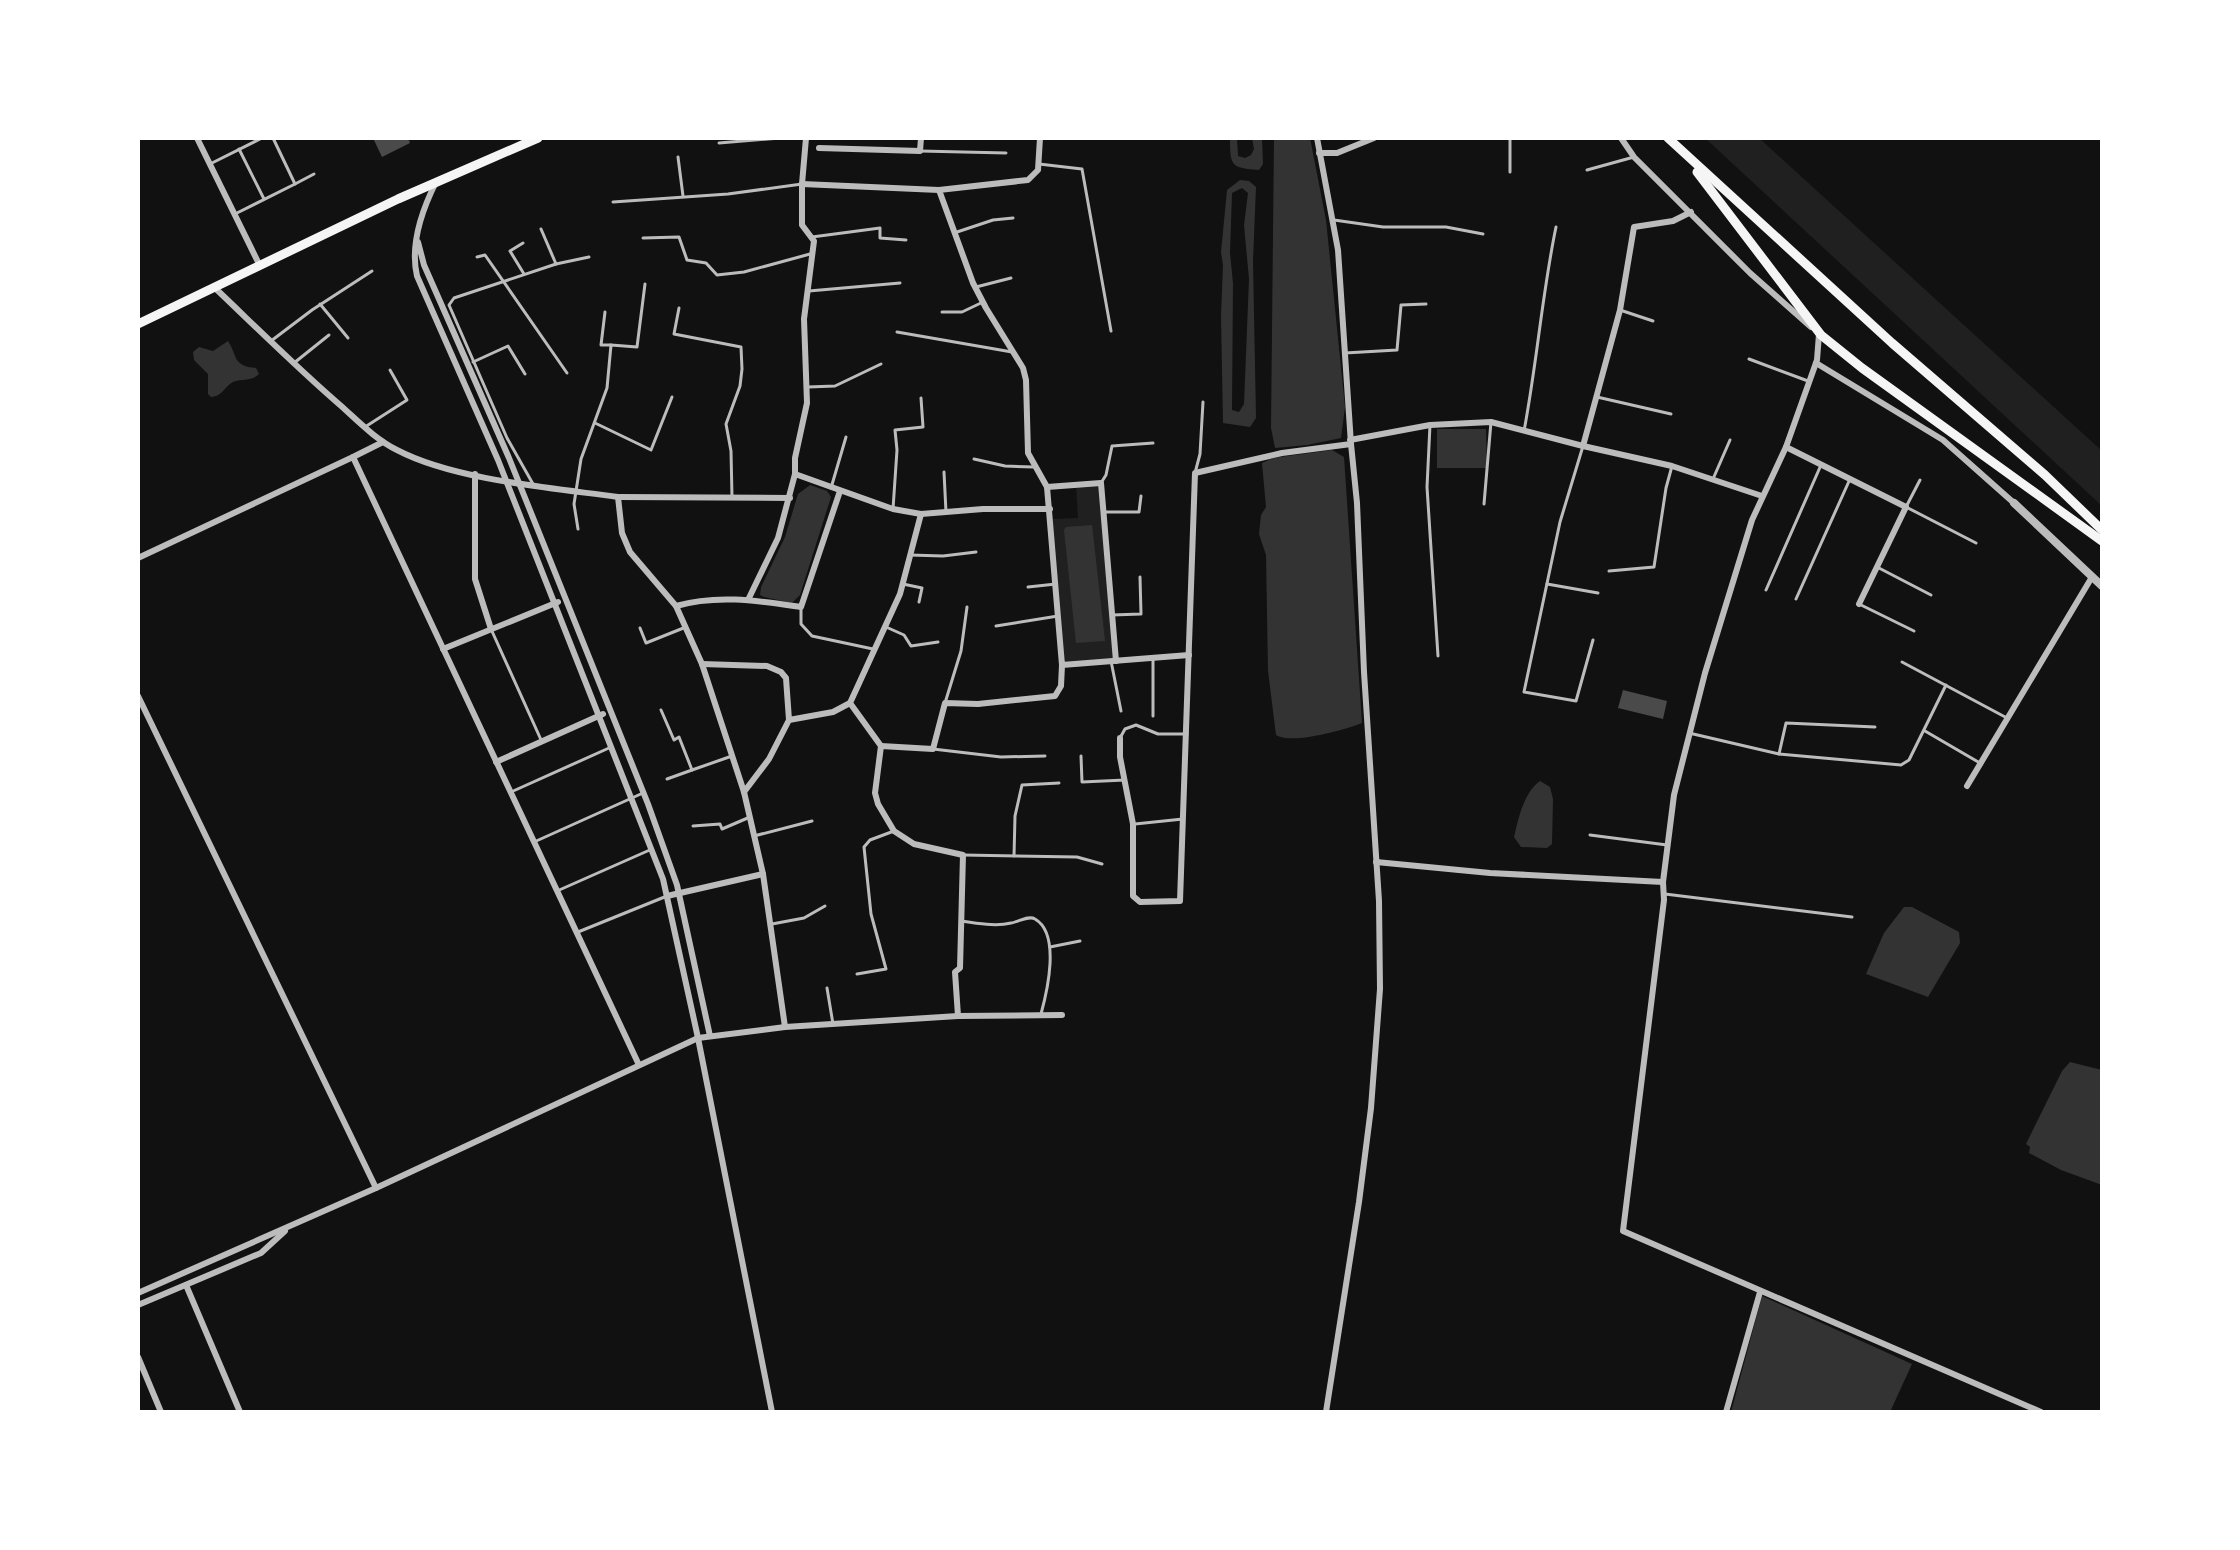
<svg xmlns="http://www.w3.org/2000/svg" width="2240" height="1550" font-family="Georgia,serif">
  <style>
    .green { fill: #202020 }
    .water { fill: #333; fill-rule: evenodd }
    .building { fill: #4a4a4a }
    .lines { fill: none; stroke-linecap: round; stroke-linejoin: round }
    .service { stroke: #bcbcbc; stroke-width: 3 }
    .minor { stroke: #bcbcbc; stroke-width: 6 }
    .tertiary { stroke: #bcbcbc; stroke-width: 8 }
    .secondary { stroke: #f5f5f5; stroke-width: 9 }
  </style>
  <rect width="100%" height="100%" fill="#111"/>
  <!-- green -->
  <g class="green">
    <path d="M1705,138h54l343,313v55z"/>
    <path d="M1101,483l15,178 -54,4 -11,-146 27,-1 -2,-33z"/>
  </g>
  <!-- water -->
  <g class="water">
    <path d="M1230,138h7l1,18 7,2 6,-3 3,-6 -2,-11h10l1,26 -4,6c-28,-2 -29,-4 -29,-32z"/>
    <path d="M1274,138h36l16,82 19,187 -4,31 -34,7 -32,3 -4,-20z"/>
    <path d="M1240,180l9,1 7,6 -3,74 3,157 -6,9 -27,-4 -2,-107 2,-51 -2,-13 6,-62zM1242,188l6,5 -4,32 5,54 -5,125 -5,8 -7,-2 1,-127 -3,-30 2,-60z"/>
    <path d="M228,341c10,15 4,25 28,27l3,6c-8,8 -16,4 -26,8 -9,5 -10,14 -22,15l-3,-3v-20l-14,-14 -1,-8 6,-5 14,4z"/>
    <path d="M1437,429h49l1,39h-50z"/>
    <path d="M1332,450l12,7 18,266c-18,7 -71,22 -86,12l-8,-64 -2,-116 -7,-21 2,-19 5,-8 -4,-44 11,-5z"/>
    <path d="M810,485l17,6 4,6 -31,98 -8,8 -28,-6 -4,-2 1,-8 24,-50 13,-43z"/>
    <path d="M1092,525l13,116 -29,2 -12,-113 2,-3z"/>
    <path d="M1540,781l10,6 3,12 -1,45 -5,4 -26,-1 -7,-10c4,-18 10,-45 26,-56z"/>
    <path d="M1904,907h8l47,25 1,11 -32,54 -62,-23 18,-41z"/>
    <path d="M2070,1062l32,8v115l-41,-15 -32,-17 1,-6 -4,-3 36,-73z"/>
    <path d="M1762,1296l150,68 -22,48h-159z"/>
  </g>
  <!-- building -->
  <g class="building">
    <path d="M373,138h35l2,5 -28,14z"/>
    <path d="M1623,690l44,11 -4,18 -45,-11z"/>
  </g>
  <g class="lines">
    <!-- service -->
    <g class="service">
      <path d="M1510,138v34"/>
      <path d="M719,143l61,-5"/>
      <path d="M239,149l25,50"/>
      <path d="M920,151l86,2"/>
      <path d="M678,157l5,39"/>
      <path d="M210,164l52,-26"/>
      <path d="M1039,164l43,5 29,162"/>
      <path d="M1587,170l47,-13"/>
      <path d="M295,184l19,-10"/>
      <path d="M613,202l115,-8 74,-10"/>
      <path d="M235,214l60,-30 -22,-46"/>
      <path d="M1334,220l49,7h63l37,7"/>
      <path d="M541,229l15,35"/>
      <path d="M954,233l39,-13 20,-2"/>
      <path d="M812,237l68,-9v10l26,2"/>
      <path d="M643,238l36,-1 8,23 19,3 11,12 27,-3 66,-18"/>
      <path d="M523,243l-13,8 14,23"/>
      <path d="M477,257l8,-2 82,118"/>
      <path d="M976,287l35,-9"/>
      <path d="M809,291l91,-8"/>
      <path d="M320,304l28,34"/>
      <path d="M679,308l-5,26 67,13 1,22 -2,17 -14,38 5,27 1,46"/>
      <path d="M1620,310l33,11"/>
      <path d="M605,312l-4,33h10"/>
      <path d="M942,312h20l21,-10"/>
      <path d="M897,332l115,20"/>
      <path d="M271,341l41,-31 60,-39"/>
      <path d="M1345,353l52,-3 4,-45 25,-1"/>
      <path d="M1749,359l59,22"/>
      <path d="M473,362l35,-16 17,28"/>
      <path d="M294,363l35,-28"/>
      <path d="M808,387l27,-1 46,-22"/>
      <path d="M1597,397l74,17"/>
      <path d="M595,423l56,27 21,-53"/>
      <path d="M1430,425l-3,62 11,169"/>
      <path d="M365,427l42,-27 -17,-30"/>
      <path d="M1524,431c13,-68 18,-137 32,-204"/>
      <path d="M1583,446l-23,76 -36,170 52,9 17,-61"/>
      <path d="M974,459l31,7 28,1"/>
      <path d="M944,472l2,40"/>
      <path d="M1195,473l5,-19 3,-52"/>
      <path d="M1713,479l17,-39"/>
      <path d="M1920,480l-14,27 70,36"/>
      <path d="M1101,483l5,-8 6,-29 41,-3"/>
      <path d="M533,484l-26,-46 -58,-133 5,-7 102,-34 33,-7"/>
      <path d="M831,488l15,-51"/>
      <path d="M1484,504l7,-82"/>
      <path d="M893,509l4,-59 -2,-20 28,-3 -2,-29"/>
      <path d="M1104,512h35l2,-16"/>
      <path d="M578,529l-4,-25 7,-45 26,-71 4,-43 26,2 8,-63"/>
      <path d="M910,555l33,1 33,-4"/>
      <path d="M1877,567l54,28"/>
      <path d="M1609,571l45,-4 12,-79 6,-22"/>
      <path d="M903,584l19,4 -3,14"/>
      <path d="M1547,584l51,9"/>
      <path d="M1028,587l28,-3"/>
      <path d="M1766,590l55,-125"/>
      <path d="M1796,599l54,-120"/>
      <path d="M1859,604l55,27"/>
      <path d="M801,607v17l11,12 61,13"/>
      <path d="M1112,615l29,-1 -1,-37"/>
      <path d="M996,626l62,-10"/>
      <path d="M886,627l18,8 7,11 27,-4"/>
      <path d="M640,628l6,15 40,-16"/>
      <path d="M491,629l51,113"/>
      <path d="M1153,658v58"/>
      <path d="M1111,661l10,50"/>
      <path d="M1902,662l105,56"/>
      <path d="M945,703l16,-52 6,-44"/>
      <path d="M661,710l13,30 5,-3 13,33 40,-14"/>
      <path d="M1925,731l55,32"/>
      <path d="M1689,733l90,21 122,11 8,-5 37,-75"/>
      <path d="M1120,738l5,-9 11,-4 22,9h29"/>
      <path d="M933,749l68,8 44,-1"/>
      <path d="M1779,754l7,-31 89,4"/>
      <path d="M1081,756l1,26 43,-2"/>
      <path d="M667,779l25,-9"/>
      <path d="M511,792l98,-44"/>
      <path d="M1135,824l48,-5"/>
      <path d="M693,826l27,-2 2,5 28,-12"/>
      <path d="M1590,835l77,10"/>
      <path d="M754,836l58,-15"/>
      <path d="M534,842l109,-49"/>
      <path d="M963,855l114,2 25,7"/>
      <path d="M1014,856l1,-40 7,-31 37,-2"/>
      <path d="M557,891l95,-42"/>
      <path d="M1665,894l187,23"/>
      <path d="M961,921c16,2 34,6 50,2 7,-1 18,-8 24,-4 26,15 12,73 6,95"/>
      <path d="M772,924l32,-6 21,-12"/>
      <path d="M578,932l89,-36"/>
      <path d="M1050,947l30,-6"/>
      <path d="M857,974l29,-5 -15,-55 -7,-67 6,-7 24,-9"/>
      <path d="M827,988l6,36"/>
    </g>
    <!-- minor -->
    <g class="minor">
      <path d="M197,138l63,128"/>
      <path d="M806,138l-4,46v41l12,16 -10,78 3,84 -12,55v16l98,35 28,5 -21,80 -50,109 31,43 -6,47 3,11 16,27 20,13 49,11 -3,113 -5,4 3,44"/>
      <path d="M1040,138l-2,32 -10,10 -89,10 34,93 13,25 37,60 3,12 2,73 19,34 15,178 127,-10"/>
      <path d="M1621,138l13,19 116,116 61,54"/>
      <path d="M819,148l101,3 1,-13"/>
      <path d="M1319,153h18l37,-15"/>
      <path d="M436,182c-14,28 -26,64 -19,94l81,184 165,419 35,159 74,374"/>
      <path d="M802,184l137,6"/>
      <path d="M418,242l6,23 85,193 139,346 29,81 33,151"/>
      <path d="M215,288c41,39 82,80 125,117 18,16 35,34 57,45 57,30 156,38 221,47l4,36 8,19 46,54 26,58 42,128 19,82 22,153"/>
      <path d="M1819,334l-2,26 -31,87 -34,73 -47,153 -31,122 -11,87 1,18 -41,331 418,181"/>
      <path d="M1816,363l127,77 71,63"/>
      <path d="M1350,440l80,-15 61,-3 92,24 89,20 90,30"/>
      <path d="M383,442l-30,15 286,608"/>
      <path d="M1583,446l37,-136 14,-83 39,-6 18,-9"/>
      <path d="M1786,447l120,60 -47,97"/>
      <path d="M475,474v105l16,50"/>
      <path d="M1047,487l54,-4 15,178"/>
      <path d="M618,497l172,1"/>
      <path d="M921,514l62,-5h67"/>
      <path d="M138,558l215,-101"/>
      <path d="M748,600l30,-62 17,-64"/>
      <path d="M676,606c42,-12 83,-5 125,1l39,-116"/>
      <path d="M443,649l115,-47"/>
      <path d="M702,664l65,2 14,6 5,6 3,42 -20,39 -25,33"/>
      <path d="M138,696l238,492 -238,105"/>
      <path d="M789,720l44,-8 17,-9"/>
      <path d="M1120,738v19l13,67v72l7,6 40,-1 15,-428 87,-20 69,-9 -13,-194 -21,-112"/>
      <path d="M881,746l52,3 12,-46 33,1 77,-8 6,-10 1,-21"/>
      <path d="M496,762l107,-48"/>
      <path d="M1967,786l125,-209"/>
      <path d="M1376,862l114,11 173,9"/>
      <path d="M667,896l96,-22"/>
      <path d="M376,1188l322,-150 87,-11 173,-11 104,-1"/>
      <path d="M186,1285l54,127"/>
      <path d="M138,1305l123,-52 24,-22"/>
      <path d="M138,1357l23,55"/>
      <path d="M1326,1412l33,-210 12,-94 9,-119 -1,-88 -15,-229 -7,-169 -6,-59"/>
      <path d="M1726,1412l34,-120"/>
    </g>
    <!-- tertiary -->
    <path class="tertiary" d="M2014,503l88,83"/>
    <!-- secondary -->
    <g class="secondary">
      <path d="M1668,138l224,205 153,132 57,55"/>
      <path d="M1697,172l124,163 41,33 240,173"/>
      <path d="M138,324l260,-125 140,-61"/>
    </g>
  </g>
  <!-- border -->
  <rect width="2240" height="1550" fill="none" stroke="#ffffff" stroke-width="280"/>
</svg>
